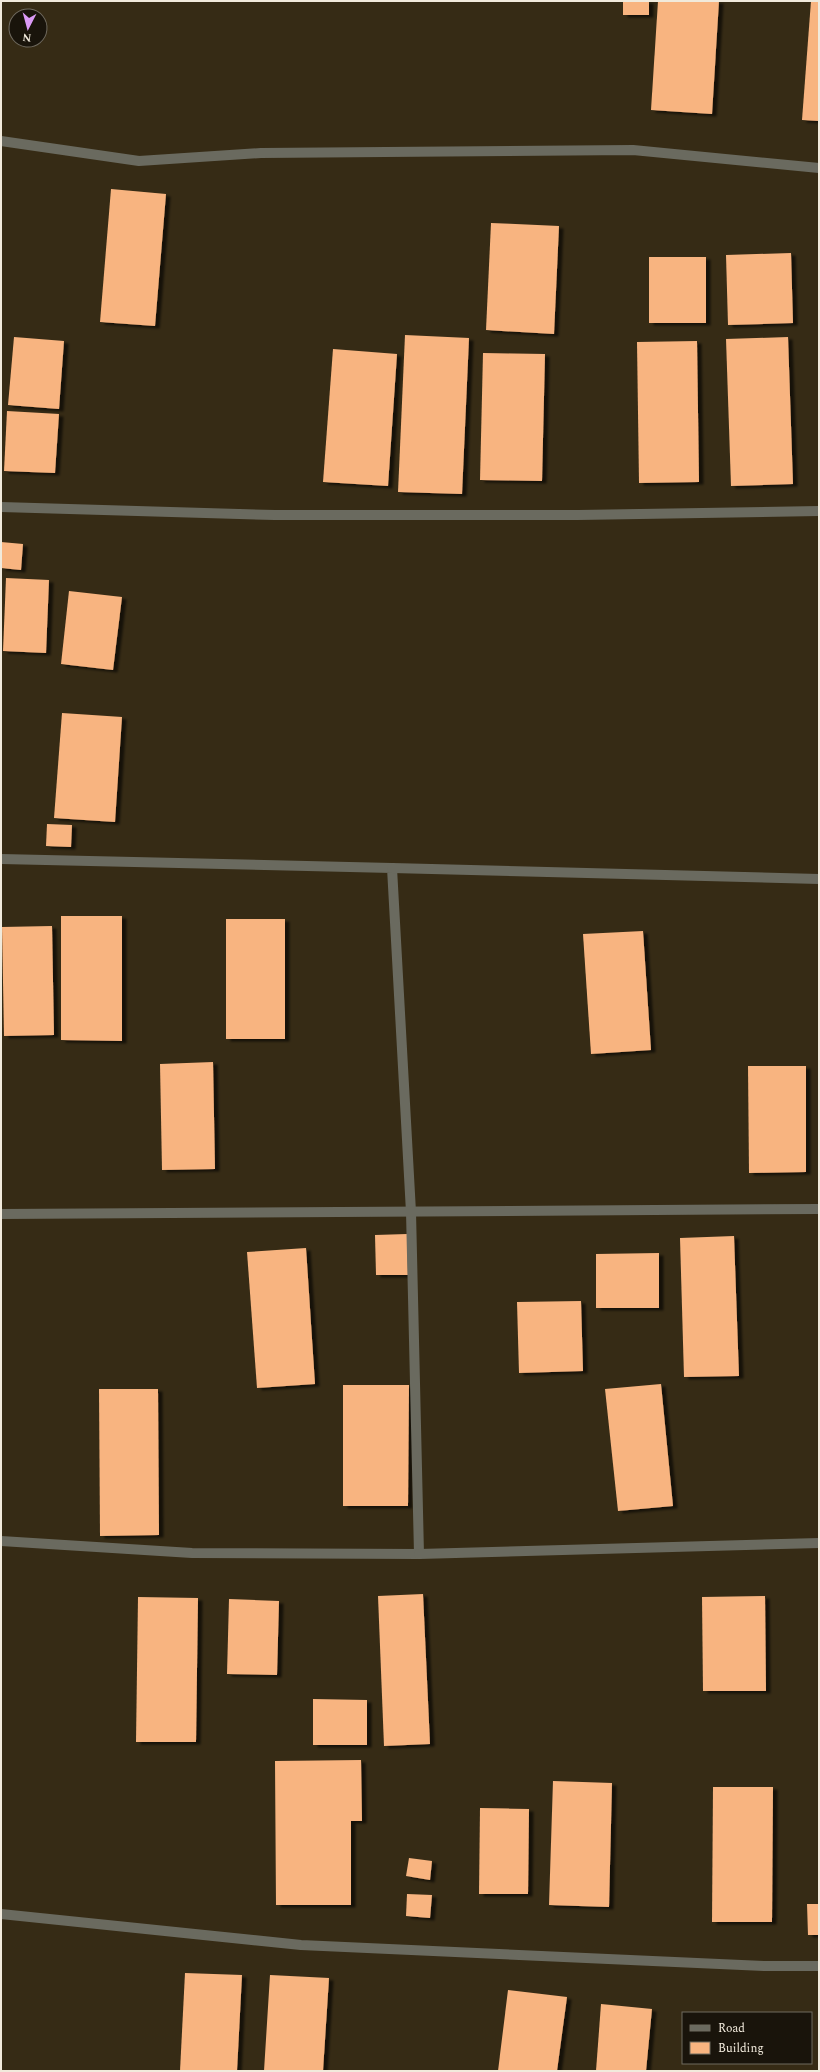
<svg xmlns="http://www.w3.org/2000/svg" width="820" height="2072" font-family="Spectral,serif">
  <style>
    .building { fill: #f8b480; filter: url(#shadow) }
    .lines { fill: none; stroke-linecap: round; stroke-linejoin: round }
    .minor { stroke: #6a6a5f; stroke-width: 10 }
  </style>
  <defs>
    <filter id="shadow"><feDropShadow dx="4.5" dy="2.5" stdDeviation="1" flood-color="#0009"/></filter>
  </defs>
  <rect width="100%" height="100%" fill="#362b15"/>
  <!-- building -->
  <g class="building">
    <rect x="623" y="1" width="26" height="14"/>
    <path d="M658,1h61l-7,113 -61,-4z"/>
    <path d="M811,1h8v120l-17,-1z"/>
    <path d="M111,189l55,5 -11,132 -55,-4z"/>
    <path d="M491,223l68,3 -5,108 -68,-4z"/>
    <path d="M791,253l2,70 -65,2 -2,-70z"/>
    <rect x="649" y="257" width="57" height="66"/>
    <path d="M405,335l64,3 -7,156 -64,-2z"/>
    <path d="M14,337l50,4 -5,68 -51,-4z"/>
    <path d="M788,337l5,147 -62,2 -5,-147z"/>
    <path d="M697,341l2,141 -60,1 -2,-141z"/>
    <path d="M333,349l64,5 -9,132 -65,-4z"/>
    <path d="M483,353l62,1 -3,127 -62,-1z"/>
    <path d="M7,411l52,3 -4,59 -51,-2z"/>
    <path d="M1,542l22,2 -2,26 -20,-2z"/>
    <path d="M6,578l43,2 -3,73 -43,-2z"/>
    <path d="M69,591l53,6 -9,73 -52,-6z"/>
    <path d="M62,713l60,4 -7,105 -61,-4z"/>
    <path d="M47,824l25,1 -1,22 -25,-1z"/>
    <path d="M61,916h61v125l-61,-1z"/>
    <rect x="226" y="919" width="59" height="120"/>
    <path d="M52,926l2,109 -50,1 -2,-109z"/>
    <path d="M643,931l8,119 -60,4 -8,-120z"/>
    <path d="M213,1062l2,107 -53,1 -2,-106z"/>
    <path d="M748,1066h58v106l-57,1z"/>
    <path d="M407,1234l1,41h-32l-1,-40z"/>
    <path d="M734,1236l5,140 -55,1 -4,-139z"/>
    <path d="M306,1248l9,136 -58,4 -10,-136z"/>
    <path d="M659,1253v55h-63v-54z"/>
    <path d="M581,1301l2,70 -64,2 -2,-71z"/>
    <path d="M661,1384l12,122 -55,5 -13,-122z"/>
    <path d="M343,1385h66l-1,121h-65z"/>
    <path d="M99,1389h59l1,146 -59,1z"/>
    <path d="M423,1594l7,150 -46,2 -6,-150z"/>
    <path d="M765,1596l1,95h-63l-1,-94z"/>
    <path d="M138,1597l60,1 -2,144h-60z"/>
    <path d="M229,1599l50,2 -2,74 -50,-1z"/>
    <path d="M313,1699l54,1v45h-54z"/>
    <path d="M361,1760l1,61h-11v84h-75l-1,-144z"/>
    <path d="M553,1781l59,2 -3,124 -60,-2z"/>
    <path d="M713,1787h60l-1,135h-60z"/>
    <path d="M480,1808l49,1 -1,85h-49z"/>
    <path d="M409,1858l23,3 -2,19 -24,-4z"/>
    <path d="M407,1894l25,1 -2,23 -24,-2z"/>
    <path d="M807,1904h12v31h-11z"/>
    <path d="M185,1973l57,2 -5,96h-57z"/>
    <path d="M270,1975l59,3 -6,93h-59z"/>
    <path d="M508,1990l59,7 -10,74h-59z"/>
    <path d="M601,2004l51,5 -6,62h-50z"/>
  </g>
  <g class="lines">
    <!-- minor -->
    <g class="minor">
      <path d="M1,141l138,20 122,-8 372,-3 186,18"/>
      <path d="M1,507l274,8h303l241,-4"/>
      <path d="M1,859l391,9 19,344 8,342 -227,-1 -191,-12"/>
      <path d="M392,868l427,11"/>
      <path d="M1,1214l818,-5"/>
      <path d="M419,1554l400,-11"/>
      <path d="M1,1914l300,31 463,21h55"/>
    </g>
  </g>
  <!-- border -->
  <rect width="820" height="2072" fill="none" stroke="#f1eadc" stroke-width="4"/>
  <!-- legend -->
  <rect x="682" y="2012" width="130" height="52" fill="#19140b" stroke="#6f6a5f"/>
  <rect x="690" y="2025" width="20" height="6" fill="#6a6a5f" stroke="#6f6a5f"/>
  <text x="718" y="2032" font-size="12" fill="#f1eadc">Road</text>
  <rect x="690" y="2042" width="20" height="12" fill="#f8b480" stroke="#6f6a5f"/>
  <text x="718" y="2052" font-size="12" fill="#f1eadc">Building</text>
  <!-- north arrow -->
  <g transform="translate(28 28) rotate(186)"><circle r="19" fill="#19140b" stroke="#6f6a5f"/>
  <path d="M0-3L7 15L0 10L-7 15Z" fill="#db9af6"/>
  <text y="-6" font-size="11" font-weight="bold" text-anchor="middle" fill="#f1eadc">N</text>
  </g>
</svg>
